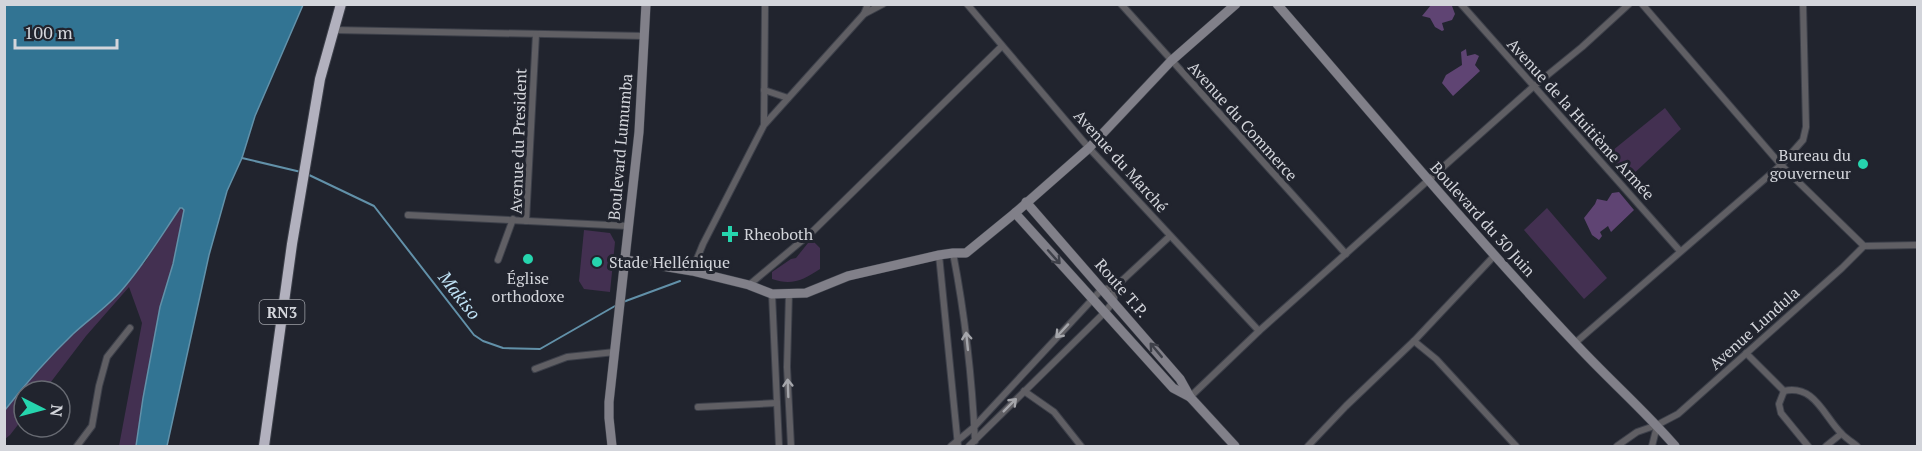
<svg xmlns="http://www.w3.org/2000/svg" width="1922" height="451" font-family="'PT Serif',serif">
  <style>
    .green { fill: #433051 }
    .forest { fill: #5f4473 }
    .water { fill: #327493; stroke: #6291a9; stroke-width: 1.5 }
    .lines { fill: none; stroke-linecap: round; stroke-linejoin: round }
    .stream { stroke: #6291a9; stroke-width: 2 }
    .street-casing { stroke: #3d404a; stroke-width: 8 }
    .secondary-casing { stroke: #3d404a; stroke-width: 10 }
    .highway-casing { stroke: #3d404a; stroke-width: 12 }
    .street { stroke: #605f64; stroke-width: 6 }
    .secondary { stroke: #818089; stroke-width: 9 }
    .highway { stroke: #b2b1be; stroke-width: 10 }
    .oneway { stroke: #3e4049 }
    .oneway2 { stroke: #a5a6ab }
    .poi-dot { fill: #26d5ae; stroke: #21242e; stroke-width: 2 }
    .labels { text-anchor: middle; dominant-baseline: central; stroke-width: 6; stroke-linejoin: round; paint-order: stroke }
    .shield { fill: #21242e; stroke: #9ea0a7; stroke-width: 1.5 }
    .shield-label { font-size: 15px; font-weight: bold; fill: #d3d5db }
    .street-label { font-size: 16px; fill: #d3d5db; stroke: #21242e }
    .poi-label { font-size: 16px; fill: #d3d5db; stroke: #21242e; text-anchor: start }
    .water-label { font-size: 18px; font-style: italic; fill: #c0e3f6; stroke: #21242e }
  </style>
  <rect width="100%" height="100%" fill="#21242e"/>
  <!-- green -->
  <g class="green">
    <path d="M1665,108l16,21 -54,51 -20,-25z"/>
    <path d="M180,208l4,2 -11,54 -13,43 -17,91 -7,48h-17l23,-123 -13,-36 -43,49 -42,55h-20v26l-14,18 -5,4v-29l30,-38 110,-110z"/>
    <path d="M1547,208l60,70 -23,21 -60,-69z"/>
    <path d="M584,230l26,3 5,9 -5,50 -26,-3 -5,-8z"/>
    <path d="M813,241l7,7v21c-17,11 -28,17 -48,10v-7l19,-13 5,-1 12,-15z"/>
  </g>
  <!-- forest -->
  <g class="forest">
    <path d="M1431,5l21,1 3,8 -3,6 -10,3 2,7 -2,1 -7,-4 -5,-9 -8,-2z"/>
    <path d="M1466,49l1,7 8,-2 4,2 -4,9 5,6 -27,25 -11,-13 4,-8 16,-10 -1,-13z"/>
    <path d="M1619,192l15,18 -23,22 -3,-6 -8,6 2,4 -3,4 -7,-5 -8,-17 11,-14 2,-5 10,2 5,-8z"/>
  </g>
  <!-- water -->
  <path class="water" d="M5,4l298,1 -48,111 -13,42 -15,33 -18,64 -42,191h-31l7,-48 17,-91 13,-43 11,-54 -2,-2h-2c-19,28 -36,57 -59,83 -14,16 -33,29 -48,43 -25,24 -47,49 -68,76z"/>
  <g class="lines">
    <!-- stream -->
    <g class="stream">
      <path d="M242,158l59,14"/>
      <path d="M307,174l67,32 100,129 9,6 20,7 37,1 75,-43"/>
      <path d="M623,302l57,-21"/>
    </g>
    <!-- street casing -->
    <g class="street-casing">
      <g id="street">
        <path d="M967,4l122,144 170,183"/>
        <path d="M1121,4l225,250"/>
        <path d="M1461,4l219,247"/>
        <path d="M1642,4l139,161 83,81 54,-1"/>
        <path d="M864,14l19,-10"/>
        <path d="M334,30l311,6"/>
        <path d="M764,90l24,8"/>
        <path d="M764,124l1,-120"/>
        <path d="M408,215l220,11"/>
        <path d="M526,221l10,-187"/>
        <path d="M953,253c12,62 19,124 22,188"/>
        <path d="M939,255l19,191"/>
        <path d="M498,260l15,-41"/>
        <path d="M692,271l11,-27 61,-119 100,-111 4,-10"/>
        <path d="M749,285l62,-52 191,-187"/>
        <path d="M789,293l-2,74 4,79"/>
        <path d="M772,294l7,152"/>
        <path d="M1414,341l22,18 80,87"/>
        <path d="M1575,343l206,-178 22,-25 3,-13 -3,-123"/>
        <path d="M1746,353l38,38c31,-7 40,26 58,43 5,5 10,8 15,12"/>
        <path d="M535,369l32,-12 48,-5"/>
        <path d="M1024,391l30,21 27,34"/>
        <path d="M1784,391l-5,13 2,9 27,33"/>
        <path d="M1190,397l69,-66 275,-245 48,-39 47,-43"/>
        <path d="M698,407l79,-4"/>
        <path d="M77,446l15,-20 7,-40 8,-29 23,-29"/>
        <path d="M951,446l23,-19 128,-138 12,-1 56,-52"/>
        <path d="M969,446l136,-134 9,-11v-13"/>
        <path d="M1308,446l38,-40 68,-65 81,-86"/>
        <path d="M1617,446l20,-14 20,-7 21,-11 164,-146 22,-22"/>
        <path d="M1652,446l5,-20"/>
        <path d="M1826,446l15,-12"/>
      </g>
    </g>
    <!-- secondary casing -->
    <g class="secondary-casing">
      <g id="secondary">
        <path d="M1277,4c99,114 194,229 297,338 33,36 70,68 101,104"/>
        <path d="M1026,202l154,177 10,18 45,49"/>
        <path d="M1015,213l158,175 17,9"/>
        <path d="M626,260l66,11 57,14 23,9 34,-1 42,-17 91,-21 14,-2h13l49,-40 74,-65 82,-87 65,-57"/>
        <path d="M612,446l-3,-28v-16l30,-270 7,-128"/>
      </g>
    </g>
    <!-- highway casing -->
    <g class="highway-casing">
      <path id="highway" d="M264,446l28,-202 28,-165 21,-75"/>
    </g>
    <!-- street -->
    <use href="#street" class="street"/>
    <!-- secondary -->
    <use href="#secondary" class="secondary"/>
    <!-- highway -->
    <use href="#highway" class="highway"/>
  </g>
  <!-- one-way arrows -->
  <defs><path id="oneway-shaft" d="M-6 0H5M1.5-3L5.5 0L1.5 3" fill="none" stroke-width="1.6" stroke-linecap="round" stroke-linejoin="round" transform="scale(1.5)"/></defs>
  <g class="oneway">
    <use href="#oneway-shaft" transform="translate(1054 257) rotate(48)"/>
    <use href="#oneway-shaft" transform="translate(1156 350) rotate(-130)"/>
  </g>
  <g class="oneway2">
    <use href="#oneway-shaft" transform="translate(1062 331) rotate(133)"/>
    <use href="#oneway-shaft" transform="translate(967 341) rotate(-96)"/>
    <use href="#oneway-shaft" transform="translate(788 388) rotate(-92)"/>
    <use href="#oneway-shaft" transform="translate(1010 405) rotate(-45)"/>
  </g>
  <!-- markers -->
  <g class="poi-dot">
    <circle cx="1863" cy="164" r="6"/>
    <path d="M727 225h6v6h6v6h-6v6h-6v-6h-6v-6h6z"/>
    <circle cx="528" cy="259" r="6"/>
    <circle cx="597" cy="262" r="6"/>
  </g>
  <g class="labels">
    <!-- shield labels -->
    <rect class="shield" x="259.5" y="300" width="45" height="24" rx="4.5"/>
    <g class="shield-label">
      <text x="282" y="312">RN3</text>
    </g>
    <!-- street labels -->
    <g class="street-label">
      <text transform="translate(1581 119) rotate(48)">Avenue de la Huitième Armée</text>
      <text transform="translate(1243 121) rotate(48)">Avenue du Commerce</text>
      <text transform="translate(518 141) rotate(-88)">Avenue du President</text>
      <text transform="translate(620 147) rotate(-85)">Boulevard Lumumba</text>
      <text transform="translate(1121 161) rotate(48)">Avenue du Marché</text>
      <text transform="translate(1483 219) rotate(48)">Boulevard du 30 Juin</text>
      <text transform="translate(1122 288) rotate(49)">Route T.P.</text>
      <text transform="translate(1754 328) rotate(-42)">Avenue Lundula</text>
    </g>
    <!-- poi labels -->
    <g class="poi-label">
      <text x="1851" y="155" text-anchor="end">Bureau du<tspan x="1851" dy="18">gouverneur</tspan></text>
      <text x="744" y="234">Rheoboth</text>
      <text x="609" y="262">Stade Hellénique</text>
      <text x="528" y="278" text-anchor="middle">Église<tspan x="528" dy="18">orthodoxe</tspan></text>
    </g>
    <!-- water labels -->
    <g class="water-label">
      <text transform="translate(460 295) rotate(52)">Makiso</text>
    </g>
  </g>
  <!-- border -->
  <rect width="1922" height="451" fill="none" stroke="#d3d5db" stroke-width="12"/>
  <!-- north arrow -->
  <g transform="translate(42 409) rotate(96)"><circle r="28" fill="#21242e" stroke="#686b73" stroke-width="1.5"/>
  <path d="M0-4.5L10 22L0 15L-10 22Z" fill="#26d5ae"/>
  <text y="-9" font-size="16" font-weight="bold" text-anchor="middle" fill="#d3d5db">N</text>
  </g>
  <!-- scale -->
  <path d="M15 39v9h102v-9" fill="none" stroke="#d3d5db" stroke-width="3"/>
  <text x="24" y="39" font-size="18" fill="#d3d5db" stroke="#21242e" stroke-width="4.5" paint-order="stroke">100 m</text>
</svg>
